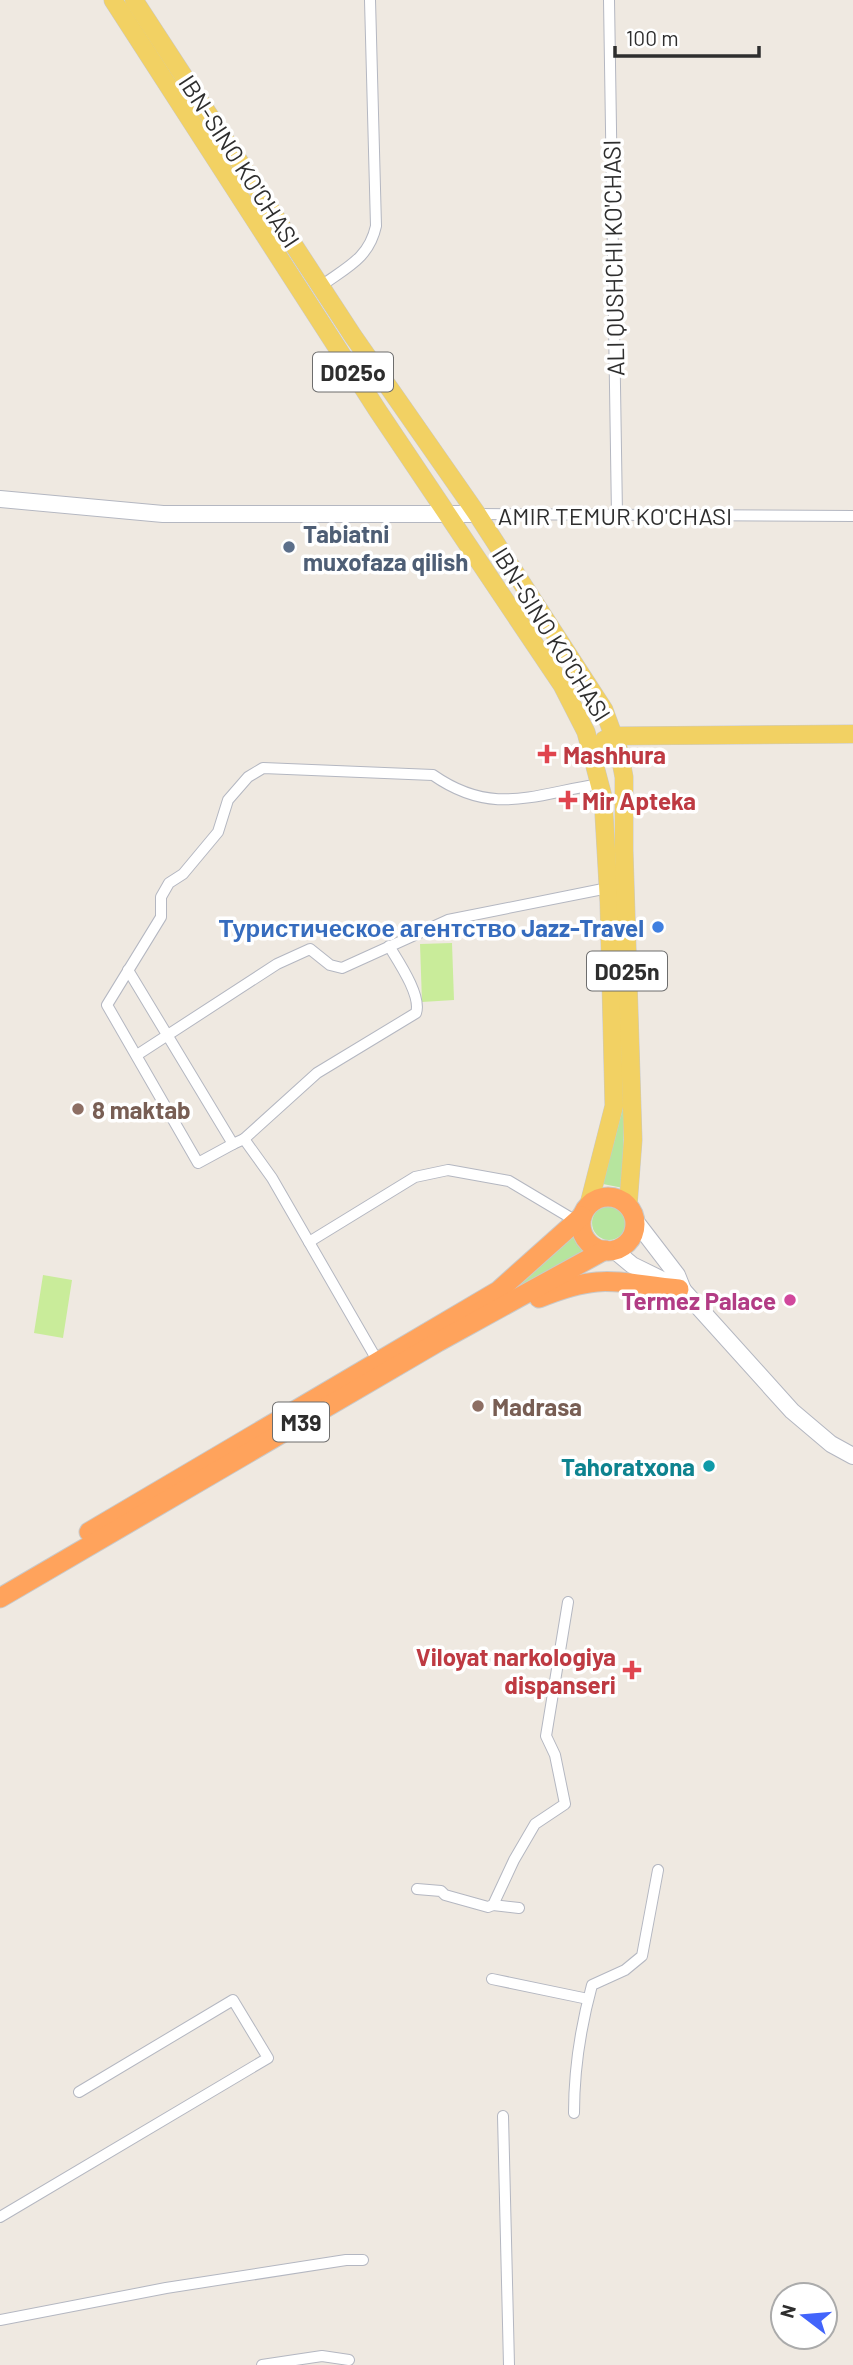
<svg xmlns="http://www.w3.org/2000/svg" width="853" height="2365" font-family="Barlow,sans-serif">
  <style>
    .green { fill: #b6e59e }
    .pitch { fill: #c9ec9a }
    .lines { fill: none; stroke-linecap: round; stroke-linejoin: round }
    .street-casing { stroke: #b4b7c1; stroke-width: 12 }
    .secondary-casing { stroke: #b4b7c1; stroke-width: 18 }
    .primary-casing { stroke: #c9c9c9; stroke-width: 19 }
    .highway-casing { stroke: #c9c9c9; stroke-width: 21 }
    .street { stroke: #fff; stroke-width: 10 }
    .secondary { stroke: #fff; stroke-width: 16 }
    .primary { stroke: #f2d163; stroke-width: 18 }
    .highway { stroke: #ffa35c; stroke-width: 19 }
    .service-dot { fill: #5c6f8a; stroke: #fff; stroke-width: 2.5 }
    .health-dot { fill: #e0444e; stroke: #fff; stroke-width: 2.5 }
    .shop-dot { fill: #3f7fe0; stroke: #fff; stroke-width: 2.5 }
    .education-dot { fill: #8d6e63; stroke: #fff; stroke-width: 2.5 }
    .hotel-dot { fill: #d1479c; stroke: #fff; stroke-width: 2.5 }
    .culture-dot { fill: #0f9aa8; stroke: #fff; stroke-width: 2.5 }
    .labels { text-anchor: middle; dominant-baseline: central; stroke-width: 7; stroke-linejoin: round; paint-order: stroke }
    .shield { fill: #fff; stroke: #6d6d6d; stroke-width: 2 }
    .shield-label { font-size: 23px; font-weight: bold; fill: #2e2e2e }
    .street-label { font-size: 24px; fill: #2e2e2e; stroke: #fff }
    .service-label { font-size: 24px; font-weight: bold; fill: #4e5e75; stroke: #fff; text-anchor: start }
    .health-label { font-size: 24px; font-weight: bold; fill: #be3a42; stroke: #fff; text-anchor: start }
    .shop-label { font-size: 24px; font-weight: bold; fill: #366cbe; stroke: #fff; text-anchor: end }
    .education-label { font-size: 24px; font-weight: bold; fill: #785e54; stroke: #fff; text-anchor: start }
    .hotel-label { font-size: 24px; font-weight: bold; fill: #b23c85; stroke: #fff; text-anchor: end }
    .culture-label { font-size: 24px; font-weight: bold; fill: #0d838f; stroke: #fff; text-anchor: end }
  </style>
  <rect width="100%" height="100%" fill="#efe9e1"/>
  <!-- green -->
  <g class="green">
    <path d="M624,1104l-1,84 -20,-4z"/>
    <circle cx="609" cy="1223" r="17"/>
    <path d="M572,1235l15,18 -68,33z"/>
  </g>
  <!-- pitch -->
  <g class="pitch">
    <path d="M452,943l2,57 -32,2 -2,-58z"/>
    <path d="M43,1275l29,5 -9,58 -29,-5z"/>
  </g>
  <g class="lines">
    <!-- street casing -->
    <g class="street-casing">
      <g id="street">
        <path d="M609,0l8,515"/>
        <path d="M321,286c26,-19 48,-28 55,-60l-6,-226"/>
        <path d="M477,514l376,2"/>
        <path d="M128,970l105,174 11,-5 28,39 105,182"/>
        <path d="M137,1055l140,-91 33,-15 20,16 12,3 106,-48 160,-32"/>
        <path d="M244,1139l73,-66 99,-60c6,-17 -18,-52 -27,-67"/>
        <path d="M233,1144l-35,19 -91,-158 54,-88v-20l8,-14 14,-9 35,-42 10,-32 20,-23 15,-9 170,7c60,42 101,19 167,9"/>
        <path d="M309,1242l106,-65 33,-7 61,11 67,40"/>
        <path d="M417,1889l24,2 4,4 43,12 5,-2 21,-45 21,-36 30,-20 -10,-49 -9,-19 22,-134"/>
        <path d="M493,1905l26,3"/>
        <path d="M492,1979l96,20"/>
        <path d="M574,2113c0,-45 6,-84 18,-128l33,-15 17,-14 16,-86"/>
        <path d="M503,2116l6,249"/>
        <path d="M0,2217l268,-159 -35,-58 -154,92"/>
        <path d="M0,2320l166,-32 180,-28h17"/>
        <path d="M262,2365l60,-9 27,4"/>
      </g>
    </g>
    <!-- secondary casing -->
    <g class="secondary-casing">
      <g id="secondary">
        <path d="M0,499l163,15h314"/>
        <path d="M634,1219l43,56 6,15"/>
        <path d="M614,1250l18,15 51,25 109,121 39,33 22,12"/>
      </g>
    </g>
    <!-- primary casing -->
    <g class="primary-casing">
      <g id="primary">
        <path d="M113,0l265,411 184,274 24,47 17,65 6,105 5,204 -25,98"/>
        <path d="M134,0l219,336 124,178 127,196 15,41 5,26v74l9,289 -5,66"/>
        <path d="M604,740l11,-4 238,-2"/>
      </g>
    </g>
    <!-- highway casing -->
    <g class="highway-casing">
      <g id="highway">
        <circle cx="608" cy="1224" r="27"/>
        <path d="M539,1298c63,-26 77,-15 140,-9"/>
        <path d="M89,1532l409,-241 84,-75"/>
        <path d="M0,1598l438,-256 167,-92"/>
      </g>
    </g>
    <!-- street -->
    <use href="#street" class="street"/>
    <!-- secondary -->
    <use href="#secondary" class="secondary"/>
    <!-- primary -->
    <use href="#primary" class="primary"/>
    <!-- highway -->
    <use href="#highway" class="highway"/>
  </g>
  <!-- markers -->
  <circle class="service-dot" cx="289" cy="547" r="7"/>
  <g class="health-dot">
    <path d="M543.5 743.5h7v7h7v7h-7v7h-7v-7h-7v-7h7z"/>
    <path d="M564.5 789.5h7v7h7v7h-7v7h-7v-7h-7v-7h7z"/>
    <path d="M628.5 1659.5h7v7h7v7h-7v7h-7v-7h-7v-7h7z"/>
  </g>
  <circle class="shop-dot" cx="658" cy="927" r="7"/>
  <g class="education-dot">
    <circle cx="78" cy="1109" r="7"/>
    <circle cx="478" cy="1406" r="7"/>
  </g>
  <circle class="hotel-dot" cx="790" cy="1300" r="7"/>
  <circle class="culture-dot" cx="709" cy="1466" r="7"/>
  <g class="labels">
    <!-- shield labels -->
    <g class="shield">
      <rect x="313" y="352.5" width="80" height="39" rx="5"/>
      <rect x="587" y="951.5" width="80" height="39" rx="5"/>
      <rect x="273" y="1402.5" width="56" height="39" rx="5"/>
    </g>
    <g class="shield-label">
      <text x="353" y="372">D025o</text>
      <text x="627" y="971">D025n</text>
      <text x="301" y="1422">M39</text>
    </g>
    <!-- street labels -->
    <g class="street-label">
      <text transform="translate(240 161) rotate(57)">IBN-SINO KO'CHASI</text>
      <text transform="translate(613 258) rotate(-91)">ALI QUSHCHI KO'CHASI</text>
      <text x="615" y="515">AMIR TEMUR KO'CHASI</text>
      <text transform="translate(552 634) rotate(58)">IBN-SINO KO'CHASI</text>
    </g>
    <!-- service labels -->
    <g class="service-label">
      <text x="303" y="533">Tabiatni<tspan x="303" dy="28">muxofaza qilish</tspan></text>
    </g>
    <!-- health labels -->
    <g class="health-label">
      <text x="563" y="754">Mashhura</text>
      <text x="582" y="800">Mir Apteka</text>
      <text x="616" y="1656" text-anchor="end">Viloyat narkologiya<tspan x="616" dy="28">dispanseri</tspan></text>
    </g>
    <!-- shop labels -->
    <g class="shop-label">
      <text x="644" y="927">Туристическое агентство Jazz-Travel</text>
    </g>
    <!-- education labels -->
    <g class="education-label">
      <text x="92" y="1109">8 maktab</text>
      <text x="492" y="1406">Madrasa</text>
    </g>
    <!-- hotel labels -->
    <g class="hotel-label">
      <text x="776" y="1300">Termez Palace</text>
    </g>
    <!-- culture labels -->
    <g class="culture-label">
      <text x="695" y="1466">Tahoratxona</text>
    </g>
  </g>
  <!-- north arrow -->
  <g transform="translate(804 2316) rotate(286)"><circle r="33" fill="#ffffff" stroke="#ababab" stroke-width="2"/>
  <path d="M0-5L12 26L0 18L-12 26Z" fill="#4264fb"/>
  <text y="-10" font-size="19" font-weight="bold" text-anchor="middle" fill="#2e2e2e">N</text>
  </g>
  <!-- scale -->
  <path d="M615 46v10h144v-10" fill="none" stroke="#2e2e2e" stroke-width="3.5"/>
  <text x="626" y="46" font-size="21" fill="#2e2e2e" stroke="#ffffff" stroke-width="5" paint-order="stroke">100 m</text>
</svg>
